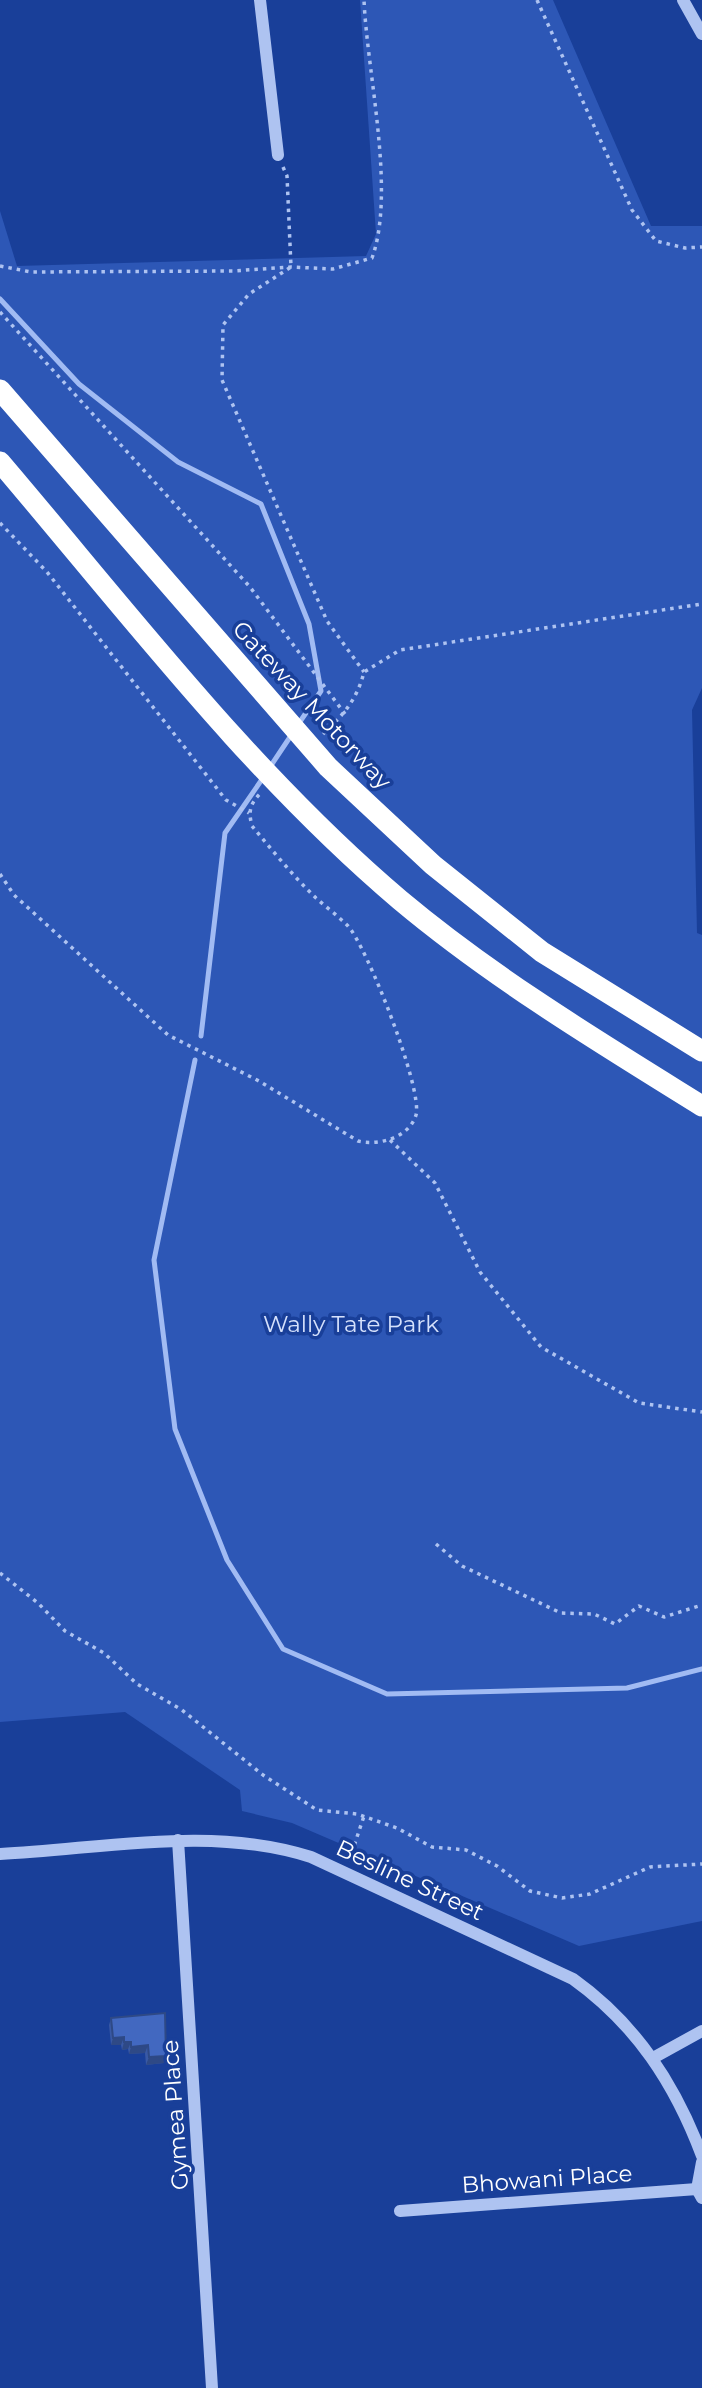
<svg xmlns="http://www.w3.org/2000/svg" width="702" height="2388" font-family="Montserrat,sans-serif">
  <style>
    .green { fill: #2d57b6 }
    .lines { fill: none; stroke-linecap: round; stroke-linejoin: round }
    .stream { stroke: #a1bbf3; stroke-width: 5 }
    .path { stroke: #aec3f1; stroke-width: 3.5; stroke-dasharray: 3.5 5; stroke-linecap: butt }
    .minor { stroke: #aec3f1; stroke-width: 12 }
    .highway { stroke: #fff; stroke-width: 21 }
    .wall { fill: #3959a5 }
    .shaded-wall { fill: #2e4986 }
    .building { fill: #4268c0; stroke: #2e4986; stroke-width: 2 }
    .labels { text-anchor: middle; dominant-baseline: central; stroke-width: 7; stroke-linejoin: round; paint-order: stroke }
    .street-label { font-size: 23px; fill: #fff; stroke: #193f99 }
    .park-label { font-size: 23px; fill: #d5e1fc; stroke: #193f99 }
  </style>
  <rect width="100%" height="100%" fill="#193f99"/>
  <!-- green -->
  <path class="green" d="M360,0h193l98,226h51v462l-10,22 5,223 5,2v986l-123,25 -287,-123 -50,-12 -2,-21 -115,-78 -125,10v-1511l17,55 349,-10 10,-22z"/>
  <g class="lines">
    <!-- stream -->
    <g class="stream">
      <path d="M0,299l79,85 99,78 83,42 48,120 12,67 -24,35"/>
      <path d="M270,767l22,-33"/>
      <path d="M201,1036l24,-203 40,-58"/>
      <path d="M195,1060l-41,200 21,169 52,131 56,89 104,45 240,-6 75,-19"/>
    </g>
    <!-- path -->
    <g class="path">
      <path d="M537,0l95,210 24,31 29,7 17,-1"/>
      <path d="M283,167l4,9 4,91 -42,27 -26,31 -1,55 105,241 37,51"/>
      <path d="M0,266l31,6 202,-1 58,-4 42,2 39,-11c24,-66 -5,-185 -8,-258"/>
      <path d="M0,312l250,275 95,127"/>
      <path d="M0,523l47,49 179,228 23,13"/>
      <path d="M323,734c20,-19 34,-34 41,-62l36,-22 302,-46"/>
      <path d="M0,874l14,21 154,140 91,46 99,60c20,5 51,-3 58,-26 7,-26 -49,-168 -68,-189 -10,-10 -22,-19 -32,-28 -23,-22 -44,-48 -64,-72 -4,-15 -2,-23 10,-34"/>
      <path d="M390,1140l45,43 45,89 61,75 98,56 63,9"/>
      <path d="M436,1544l26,22 99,47 33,1 21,10 24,-18 25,11 38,-12"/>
      <path d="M0,1573l38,30 27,28 39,22 33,31 45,26 81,65 54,35 40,4 40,14 35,19 34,3 31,16 33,25 32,7 28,-4 60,-27 52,-3"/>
      <path d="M349,1861l15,-45"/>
    </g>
    <!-- minor -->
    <g class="minor">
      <path d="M260,0l18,155"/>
      <path d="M683,0l19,34"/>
      <path d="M178,1840l34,548"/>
      <path d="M0,1854c103,-5 210,-29 311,3l262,122c63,45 102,105 129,177"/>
      <path d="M653,2058l49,-27"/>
      <path d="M702,2162l-5,27 5,9"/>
      <path d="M400,2211l297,-22"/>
    </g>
    <!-- highway -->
    <g class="highway">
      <path d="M0,390l328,377 105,98 109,87 160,99"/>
      <path d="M0,462c127,149 250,311 400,438 93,78 199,142 302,206"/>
    </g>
  </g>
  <!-- wall -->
  <path class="wall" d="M111,2018l55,38 -2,7 -18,2 -1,-12 -16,1 -1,-5 -6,1 -1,-5h-10l-2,-20z"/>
  <!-- shaded-wall -->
  <g class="shaded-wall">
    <path d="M124,2037l-3,8h-10l2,-7z"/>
    <path d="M124,2042h7l-3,7 -6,1z"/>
    <path d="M148,2045l-3,8 -16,1 2,-7z"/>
    <path d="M166,2056l-2,7 -18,2 3,-8z"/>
  </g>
  <!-- building -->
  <path class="building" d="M165,2013l1,43 -17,1 -1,-12 -17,2v-5h-7v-5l-11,1 -2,-20z"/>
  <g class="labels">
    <!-- street labels -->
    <g class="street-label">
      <text transform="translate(312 705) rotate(47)">Gateway Motorway</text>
      <text transform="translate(410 1880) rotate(25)">Besline Street</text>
      <text transform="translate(175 2115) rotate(-94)">Gymea Place</text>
      <text transform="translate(547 2179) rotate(-4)">Bhowani Place</text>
    </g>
    <!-- park labels -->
    <g class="park-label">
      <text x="351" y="1324">Wally Tate Park</text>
    </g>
  </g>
</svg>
